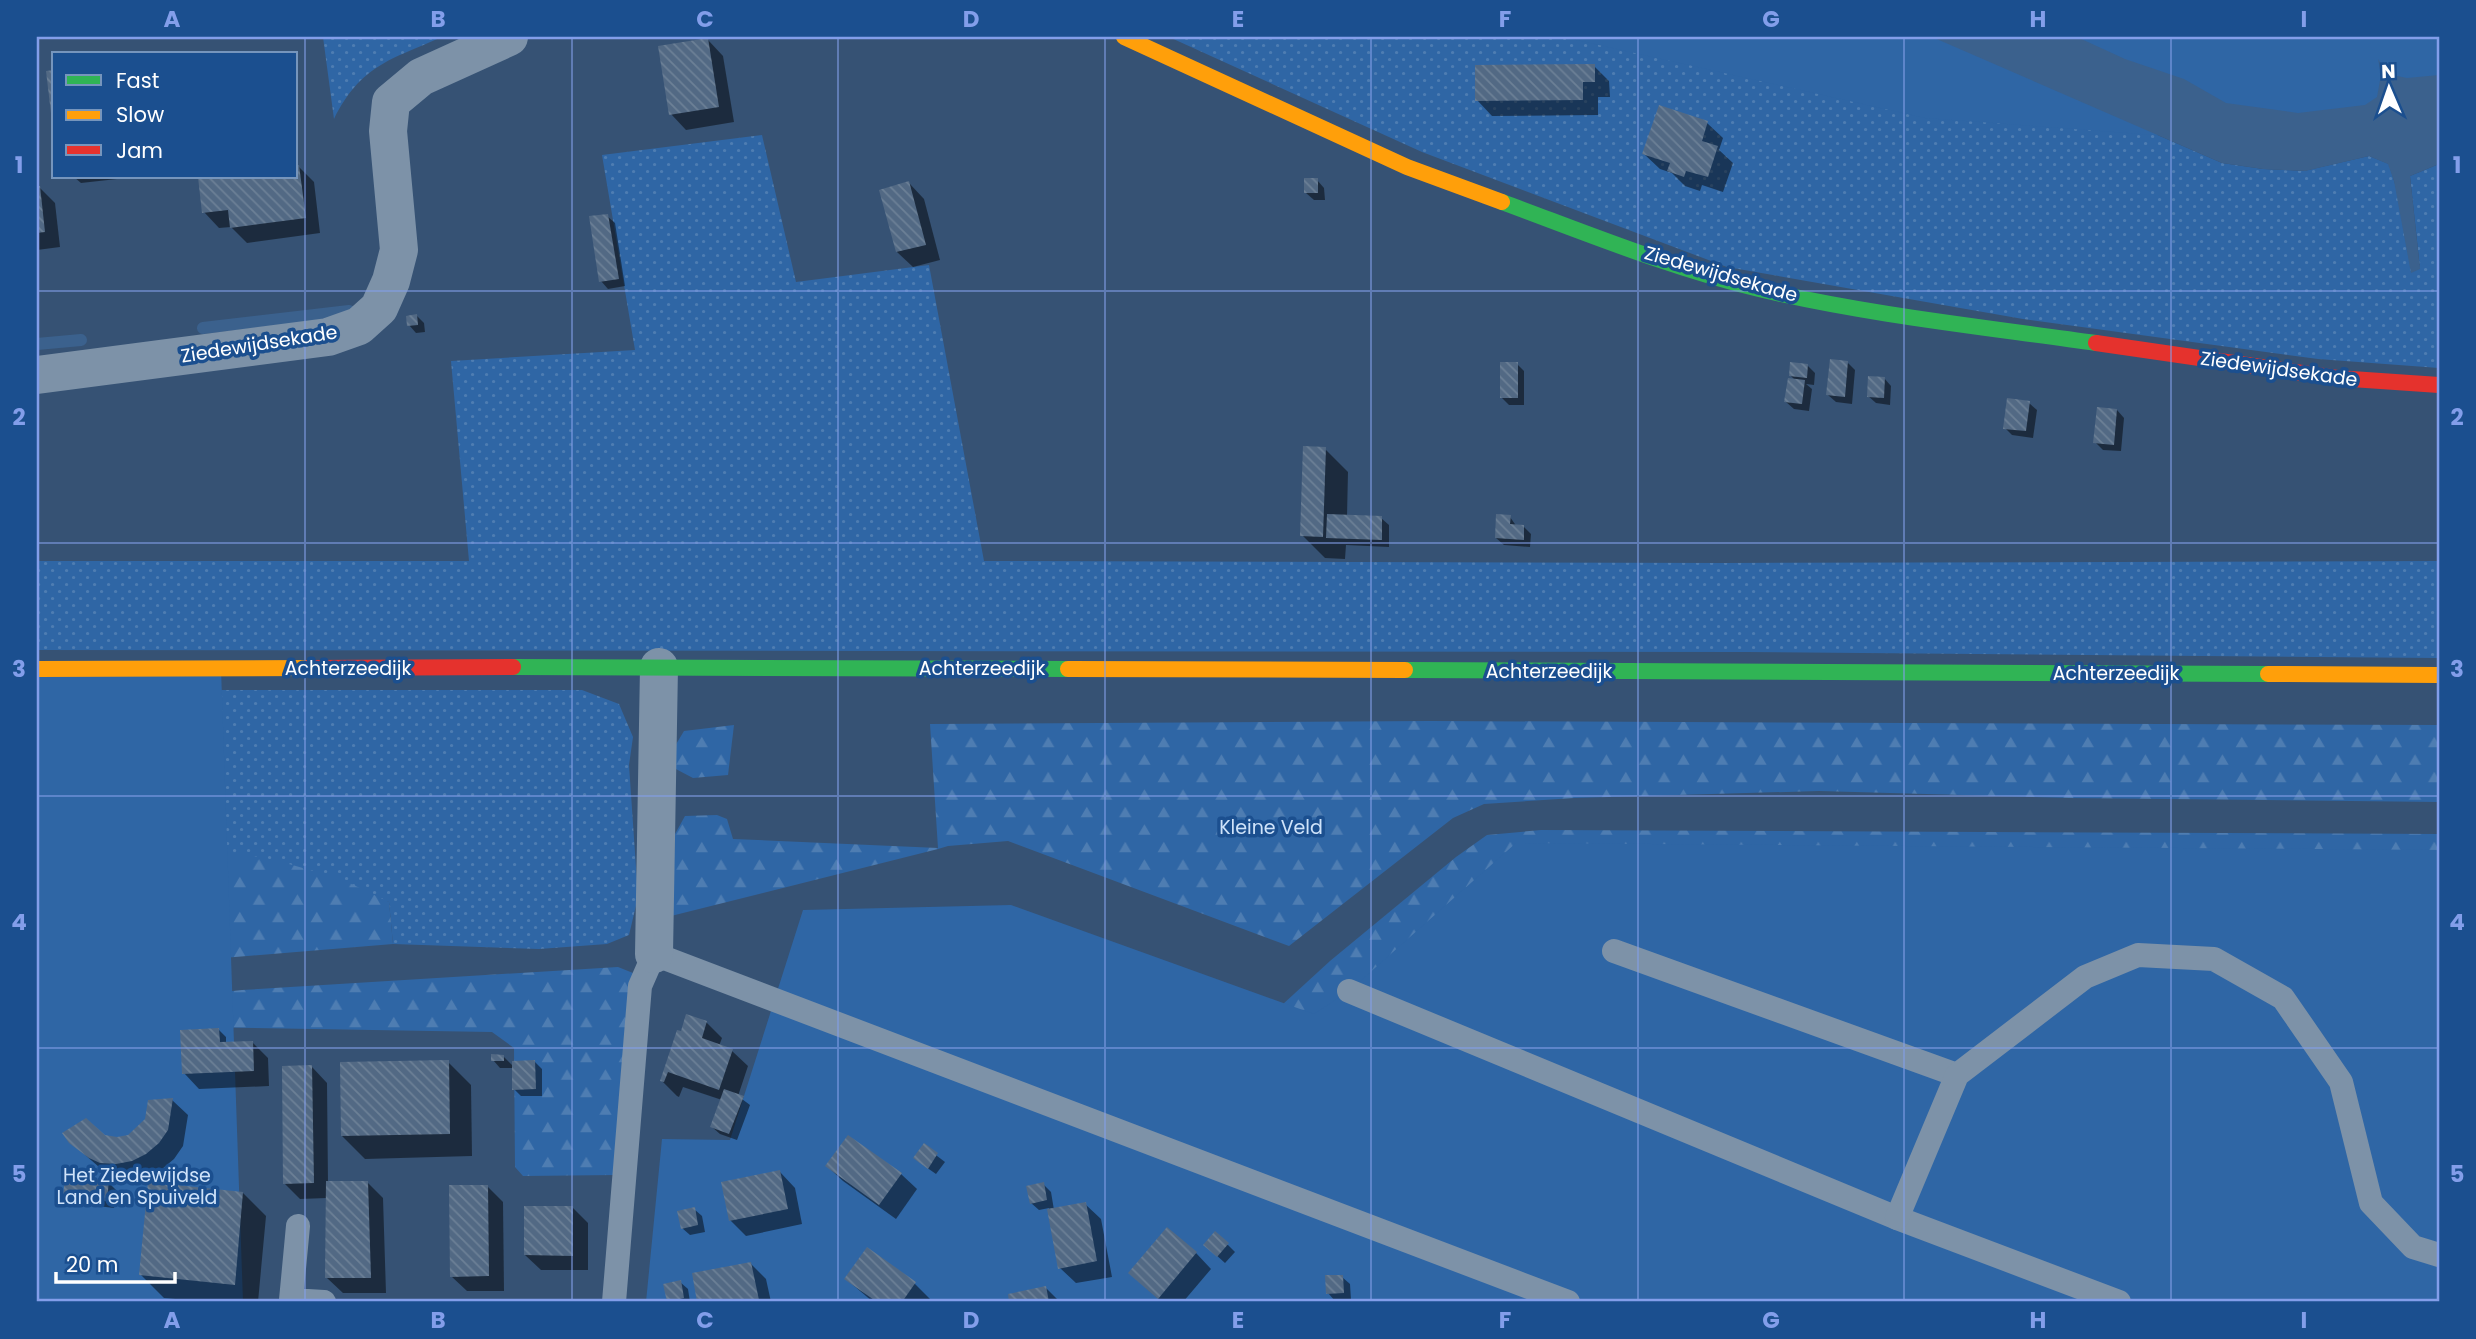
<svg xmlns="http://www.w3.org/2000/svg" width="2476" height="1339" font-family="Poppins,sans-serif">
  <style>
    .grass { fill: url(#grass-dots) }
    .forest { fill: url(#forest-firs) }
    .park { fill: #2f66a5 }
    .water { fill: #3b618d }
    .shadow { fill: #0007 }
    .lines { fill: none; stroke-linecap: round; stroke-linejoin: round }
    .stream { stroke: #3b618d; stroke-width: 12 }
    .building { fill: url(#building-back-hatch) }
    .lane { stroke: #7d92a8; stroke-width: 24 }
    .street { stroke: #7d92a8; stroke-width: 38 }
    .fast { stroke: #30b455; stroke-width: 16 }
    .slow { stroke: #ff9f0a; stroke-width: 16 }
    .jam { stroke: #e5322d; stroke-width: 16 }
    .grid { fill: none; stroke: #839eea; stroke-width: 2; stroke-opacity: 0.55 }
    .labels { text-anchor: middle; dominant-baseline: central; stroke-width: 7; stroke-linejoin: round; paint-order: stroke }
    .street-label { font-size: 19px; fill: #fff; stroke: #1b4f8f }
    .park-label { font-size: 19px; fill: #cfe3fa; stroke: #1b4f8f }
    .neatline { fill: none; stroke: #839eea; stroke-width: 2.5 }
    .grid-label { font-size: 23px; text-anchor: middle; font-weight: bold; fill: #839eea }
  </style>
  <defs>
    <pattern id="grass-dots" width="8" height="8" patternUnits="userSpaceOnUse" patternTransform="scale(1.75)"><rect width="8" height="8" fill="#2f66a5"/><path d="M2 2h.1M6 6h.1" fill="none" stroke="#4e7db2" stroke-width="1.8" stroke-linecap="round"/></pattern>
    <pattern id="forest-firs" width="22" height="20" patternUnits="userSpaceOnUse" patternTransform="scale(1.75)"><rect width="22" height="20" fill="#2f66a5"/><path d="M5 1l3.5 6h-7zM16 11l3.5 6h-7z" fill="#4e7db2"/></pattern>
    <pattern id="building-back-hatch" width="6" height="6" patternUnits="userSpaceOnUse" patternTransform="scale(1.75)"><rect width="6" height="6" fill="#526984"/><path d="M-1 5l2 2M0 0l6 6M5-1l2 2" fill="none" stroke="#6c8096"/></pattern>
  </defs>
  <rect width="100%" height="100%" fill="#365274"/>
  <!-- grass -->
  <g class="grass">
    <path d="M323,37h119c-52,23 -81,28 -108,82z"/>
    <path d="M1169,37h763l290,126 41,6 41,2 65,-15 20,8 31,104 -10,-92 29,-12v204l-121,-9 -295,-40 -296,-52 -305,-115z"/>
    <path d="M762,135l34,147 133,-17 55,296 740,2 715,-2v97l-692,-6 -1710,-2v-89h432l-18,-200 184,-11 -33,-195z"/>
    <path d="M37,690h545l37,14 14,33 -4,28 9,132 -9,38 -22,9 -68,5 -146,-5 -4,-42 -274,-71z"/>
  </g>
  <!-- forest -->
  <g class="forest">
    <path d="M1430,721l1009,4v77l-370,-4 -250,-7 -245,7 -90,6 -31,14 -164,128 -281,-105 -60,5 -10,3 -267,67 4,-82 10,-18 32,-1 10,4 6,20 205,9 -8,-124z"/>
    <path d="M734,725l-6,50 -35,3 -21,-11 3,-21 9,-15z"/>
    <path d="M1541,830l898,4v59l-1062,148 -95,-36 48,-44 126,-104 31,-22z"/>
    <path d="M115,831l160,29 66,19 48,23 4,42 -241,20z"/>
    <path d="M618,967l15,6 -18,202 -92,1 -8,-9 -1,-119 -22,-16 -298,-5 -131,-18 179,-19z"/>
  </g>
  <!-- park -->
  <g class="park">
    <path d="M1563,37h876v119l-514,-38z"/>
    <path d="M221,669l22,633h-206v-630z"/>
    <path d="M1516,843l923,7v452h-1793l16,-163 68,1 73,-230 208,-5 303,109 35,-23z"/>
  </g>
  <!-- water -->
  <path class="water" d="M1932,37h145l48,22 59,20 42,24 72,10 67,-8 12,-8 4,-22 -3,-16 10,15 19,4 32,-3v89l-29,12 10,93 -9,4 -17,-92 -6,-17 -19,-8 -64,15 -42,-2 -41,-6z"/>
  <!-- shadow -->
  <g class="shadow">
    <path d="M708,40l15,16 11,66 -48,8 -15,-16z"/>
    <path d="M1594,66l15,15 1,16h-12v18l-106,1 -15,-16z"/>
    <path d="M1707,123l16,15 -4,12 14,13 -10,29 -21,-7 -2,6 -15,-5 -13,-13 -12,-4 -16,-15z"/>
    <path d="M298,166l16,16 6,51 -73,10 -16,-16 -12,1 -15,-16 -5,-35h97v-10z"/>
    <path d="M74,177h61l-54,6z"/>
    <path d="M1317,180l7,8 1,12h-11l-8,-7z"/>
    <path d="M909,183l15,16 16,61 -27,7 -16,-15z"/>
    <path d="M39,187l16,16 5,44 -23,3v-62z"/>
    <path d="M607,216l8,7 10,63 -17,3 -7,-8z"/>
    <path d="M417,316l7,7 1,9 -9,1 -7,-8z"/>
    <path d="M1848,363l7,7 -3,34 -16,-2 -8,-7z"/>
    <path d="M1517,364l7,7v34h-15l-8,-8z"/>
    <path d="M1808,366l7,7 -1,12 -8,-1 6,5 -3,22 -15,-2 -8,-7 10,-21 -6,-6z"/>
    <path d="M1884,378l7,8 -1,19 -14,-2 -8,-7z"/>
    <path d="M2029,403l8,7 -4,28 -21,-3 -7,-7z"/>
    <path d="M2117,410l7,8 -3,33 -18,-1 -8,-8z"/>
    <path d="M1325,449l23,23 -1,45 34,1 8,7v22l-43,-2 -1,14 -20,-1 -23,-23z"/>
    <path d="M1510,517l7,10h7l7,7 -1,13 -26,-2 -8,-7z"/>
    <path d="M706,1022l16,16 -3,8 13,5 16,15 -10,30 12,9 -13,35 -17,-6 -8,-7 10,-27 -39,-13 -4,10 -2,-1 -15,-15 16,-49z"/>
    <path d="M219,1030l7,7v7l26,-2 16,16 1,28 -70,3 -15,-16z"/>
    <path d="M503,1056l11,11 21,-5 7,7v27h-21l-7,-7v-21h-14l-7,-8z"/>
    <path d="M448,1062l23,23 1,71 -107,3 -23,-23z"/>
    <path d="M312,1067l15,16 1,100 39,-1 16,16 3,95h-43l-16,-15v-80l-27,1 -16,-16z"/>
    <path d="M172,1100l16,15 -5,31 -9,13 -12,10 -14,7 -16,3 -15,-1 -11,-5 -36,-31 34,-5 13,2 12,-2z"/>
    <path d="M924,1146l21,16 -9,12 -13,-9z"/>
    <path d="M827,1166l74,8 16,15 -21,30 -53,-38z"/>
    <path d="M780,1172l15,16 7,36 -56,12 -16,-16z"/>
    <path d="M108,1182l8,8 -2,18 -41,-5 -8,-7z"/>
    <path d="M1043,1184l8,8 3,18 31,-6 16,15 11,58 -36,6 -16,-15 -11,-60 -10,2 -8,-7z"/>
    <path d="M487,1186l16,16 1,89h-37l-16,-15z"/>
    <path d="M243,1193l23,23 -8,86h-49l-45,-4 -23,-23z"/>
    <path d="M572,1207l16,16v47h-47l-16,-15z"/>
    <path d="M694,1209l8,7 3,16 -15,3 -8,-7z"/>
    <path d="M1205,1245h23l7,7 -10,11z"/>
    <path d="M1196,1253l15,16 -28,33h-21l-16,-14z"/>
    <path d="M751,1264l15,15 5,23h-72l-5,-27z"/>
    <path d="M1342,1277l8,7 1,16 -16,1 -7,-8z"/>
    <path d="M846,1279l69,5 15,15 -2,3h-55z"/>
    <path d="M680,1282l8,7 2,13h-20l-2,-1z"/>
    <path d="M1046,1288l14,14h-49l-1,-7z"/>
  </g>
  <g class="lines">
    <!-- stream -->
    <g class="stream">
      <path d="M203,328l146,-17"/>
      <path d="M37,344l44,-4"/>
    </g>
  </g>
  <!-- building -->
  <g class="building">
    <path d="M708,38l11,69 -50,8 -11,-69z"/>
    <path d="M1595,64v18h-12v18l-108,1v-36z"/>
    <path d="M54,70v60h-1l-7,-59z"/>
    <path d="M1659,105l49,16 -6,20 16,5 -10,31 -22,-6 -2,6 -17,-6 3,-8 -28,-9z"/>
    <path d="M296,165h3l7,53 -76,10 -2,-18 -26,3 -4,-36h98z"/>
    <rect x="1304" y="178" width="14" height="15"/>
    <path d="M909,181l17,64 -30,7 -17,-62z"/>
    <path d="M37,186h3l5,46 -8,1z"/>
    <path d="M608,214l11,65 -20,3 -10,-66z"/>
    <path d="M417,314l1,11 -11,1 -1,-10z"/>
    <path d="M1830,359l18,2 -3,36 -19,-2z"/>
    <rect x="1500" y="362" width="18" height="36"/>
    <path d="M1790,362l18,2 -1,14 -18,-2z"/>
    <path d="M1868,376l17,1 -1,21 -17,-1z"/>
    <path d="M1788,378l17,2 -3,24 -18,-2z"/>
    <path d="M2007,398l23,3 -4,30 -23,-2z"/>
    <path d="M2097,407l20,2 -3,36 -21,-2z"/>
    <path d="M1303,446l23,1 -3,90 -23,-1z"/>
    <path d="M1327,514l55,2v24l-56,-2z"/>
    <path d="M1496,514l15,1 -1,9 14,1v15l-29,-2z"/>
    <path d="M686,1014l21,7 -5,17 31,11 -14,41 -51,-18 -4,10 -4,-1 17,-51 4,1z"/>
    <path d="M219,1028l1,14 33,-1 1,30 -72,3 -2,-44z"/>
    <path d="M491,1054l13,1v6h-13z"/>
    <path d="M449,1060l1,74 -109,2 -1,-74z"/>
    <path d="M535,1060l1,29 -24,1v-29z"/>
    <path d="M312,1065l2,118 -31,1 -1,-118z"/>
    <path d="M724,1089l20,7 -15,38 -19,-7z"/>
    <path d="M173,1098l-5,32 -9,13 -13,11 -14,7 -16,3 -16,-1 -11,-5 -20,-15 -7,-10 24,-15 19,17 12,2 11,-2 17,-16 3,-19z"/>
    <path d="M848,1135l54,38 -23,32 -54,-39z"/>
    <path d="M924,1143l14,10 -10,16 -15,-11z"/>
    <path d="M780,1170l8,39 -59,12 -8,-39z"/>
    <path d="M65,1177l44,3 -2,21 -44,-4z"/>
    <path d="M326,1181h42l3,97h-46z"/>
    <path d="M148,1182l95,10 -8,93 -96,-10z"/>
    <path d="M1044,1182l3,18 -17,4 -4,-18z"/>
    <path d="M449,1185h39l1,91 -39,1z"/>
    <path d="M1086,1202l11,59 -39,8 -11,-60z"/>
    <path d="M524,1206h49v50l-49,-1z"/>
    <path d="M695,1207l3,18 -17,4 -4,-18z"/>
    <path d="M1167,1227l30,25 -39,47 -30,-26z"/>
    <path d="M1215,1231l14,12 -12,14 -14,-12z"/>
    <path d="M867,1247l49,35 -14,20h-25l-33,-23z"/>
    <path d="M751,1262l8,38 -62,2 -5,-29z"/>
    <path d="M1325,1275h18l1,18 -18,1z"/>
    <path d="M681,1280l3,18 -17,4 -4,-18z"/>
    <path d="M1046,1286l3,16h-40l-1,-8z"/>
  </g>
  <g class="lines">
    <!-- lane -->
    <g class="lane">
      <path d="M1614,951l343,124"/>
      <path d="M1349,991l548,227 222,84"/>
      <path d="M1897,1218l60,-143 128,-98 53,-22 76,4 69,39 58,84 30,121 42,44 26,8"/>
      <path d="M298,1226l-7,74 33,2"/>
      <path d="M614,1302l26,-316 14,-32 914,348"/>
    </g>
    <!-- street -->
    <g class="street">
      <path d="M37,375l291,-38 31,-11 20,-18 12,-27 8,-31 -11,-119 3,-29 30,-25 88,-40"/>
      <path d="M654,954l5,-287"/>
    </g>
    <!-- fast -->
    <g class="fast">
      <path d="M1502,202c84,31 169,66 257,87 110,26 225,38 337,54"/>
      <path d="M513,667l555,2"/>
      <path d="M1405,670l863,4"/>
    </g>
    <!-- slow -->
    <g class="slow">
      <path d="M1124,37l283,130 95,35"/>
      <path d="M37,669l271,-1"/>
      <path d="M1068,669l337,1"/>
      <path d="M2268,674l171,1"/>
    </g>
    <!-- jam -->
    <g class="jam">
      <path d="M2096,343l241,35 102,7"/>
      <path d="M308,668l205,-1"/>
    </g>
  </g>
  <!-- grid -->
  <path class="grid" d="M305,37v1265M572,37v1265M838,37v1265M1105,37v1265M1371,37v1265M1638,37v1265M1904,37v1265M2171,37v1265M37,291h2402M37,543h2402M37,796h2402M37,1048h2402"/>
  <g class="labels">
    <!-- street labels -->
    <g class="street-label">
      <text transform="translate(1721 274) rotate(16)">Ziedewijdsekade</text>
      <text transform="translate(259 344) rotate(-9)">Ziedewijdsekade</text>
      <text transform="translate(2279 369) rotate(8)">Ziedewijdsekade</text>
      <text x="348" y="668">Achterzeedijk</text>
      <text x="982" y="668">Achterzeedijk</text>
      <text x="1549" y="671">Achterzeedijk</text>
      <text x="2116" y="673">Achterzeedijk</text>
    </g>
    <!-- park labels -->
    <g class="park-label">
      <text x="1271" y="827">Kleine Veld</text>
      <text x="137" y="1175">Het Ziedewijdse<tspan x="137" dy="22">Land en Spuiveld</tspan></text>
    </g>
  </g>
  <!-- border -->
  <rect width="2476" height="1339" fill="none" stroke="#1b4f8f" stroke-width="77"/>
  <!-- legend -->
  <rect x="52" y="52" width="245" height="126" fill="#1b4f8f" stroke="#7695bc" stroke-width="2"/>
  <rect x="66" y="75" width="35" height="10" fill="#30b455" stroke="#7695bc" stroke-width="2"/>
  <text x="116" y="88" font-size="21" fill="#ffffff">Fast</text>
  <rect x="66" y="110" width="35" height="10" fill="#ff9f0a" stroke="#7695bc" stroke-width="2"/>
  <text x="116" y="122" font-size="21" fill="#ffffff">Slow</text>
  <rect x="66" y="145" width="35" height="10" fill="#e5322d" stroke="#7695bc" stroke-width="2"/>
  <text x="116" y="158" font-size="21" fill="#ffffff">Jam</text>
  <!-- north arrow -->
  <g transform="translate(2389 88) rotate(358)" stroke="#1b4f8f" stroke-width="5" paint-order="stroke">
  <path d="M0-5L12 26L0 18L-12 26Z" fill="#ffffff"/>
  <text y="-10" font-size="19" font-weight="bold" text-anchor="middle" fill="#ffffff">N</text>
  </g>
  <!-- scale -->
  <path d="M56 1272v10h119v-10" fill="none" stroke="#ffffff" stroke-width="3.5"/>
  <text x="66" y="1272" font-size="21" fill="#ffffff" stroke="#1b4f8f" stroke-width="5" paint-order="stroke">20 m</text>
  <rect x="38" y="38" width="2400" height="1262" class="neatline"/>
  <g class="grid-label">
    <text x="172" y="27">A</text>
    <text x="438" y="27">B</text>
    <text x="705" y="27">C</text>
    <text x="971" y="27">D</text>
    <text x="1238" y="27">E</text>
    <text x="1505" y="27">F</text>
    <text x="1771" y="27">G</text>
    <text x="2038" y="27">H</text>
    <text x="2304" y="27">I</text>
    <text x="19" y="173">1</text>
    <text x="2457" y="173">1</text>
    <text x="19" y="425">2</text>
    <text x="2457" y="425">2</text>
    <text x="19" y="677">3</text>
    <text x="2457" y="677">3</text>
    <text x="19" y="930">4</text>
    <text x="2457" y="930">4</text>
    <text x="19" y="1182">5</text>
    <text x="2457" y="1182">5</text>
    <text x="172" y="1328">A</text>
    <text x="438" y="1328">B</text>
    <text x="705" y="1328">C</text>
    <text x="971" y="1328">D</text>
    <text x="1238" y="1328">E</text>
    <text x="1505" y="1328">F</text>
    <text x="1771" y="1328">G</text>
    <text x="2038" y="1328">H</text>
    <text x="2304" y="1328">I</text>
  </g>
</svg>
